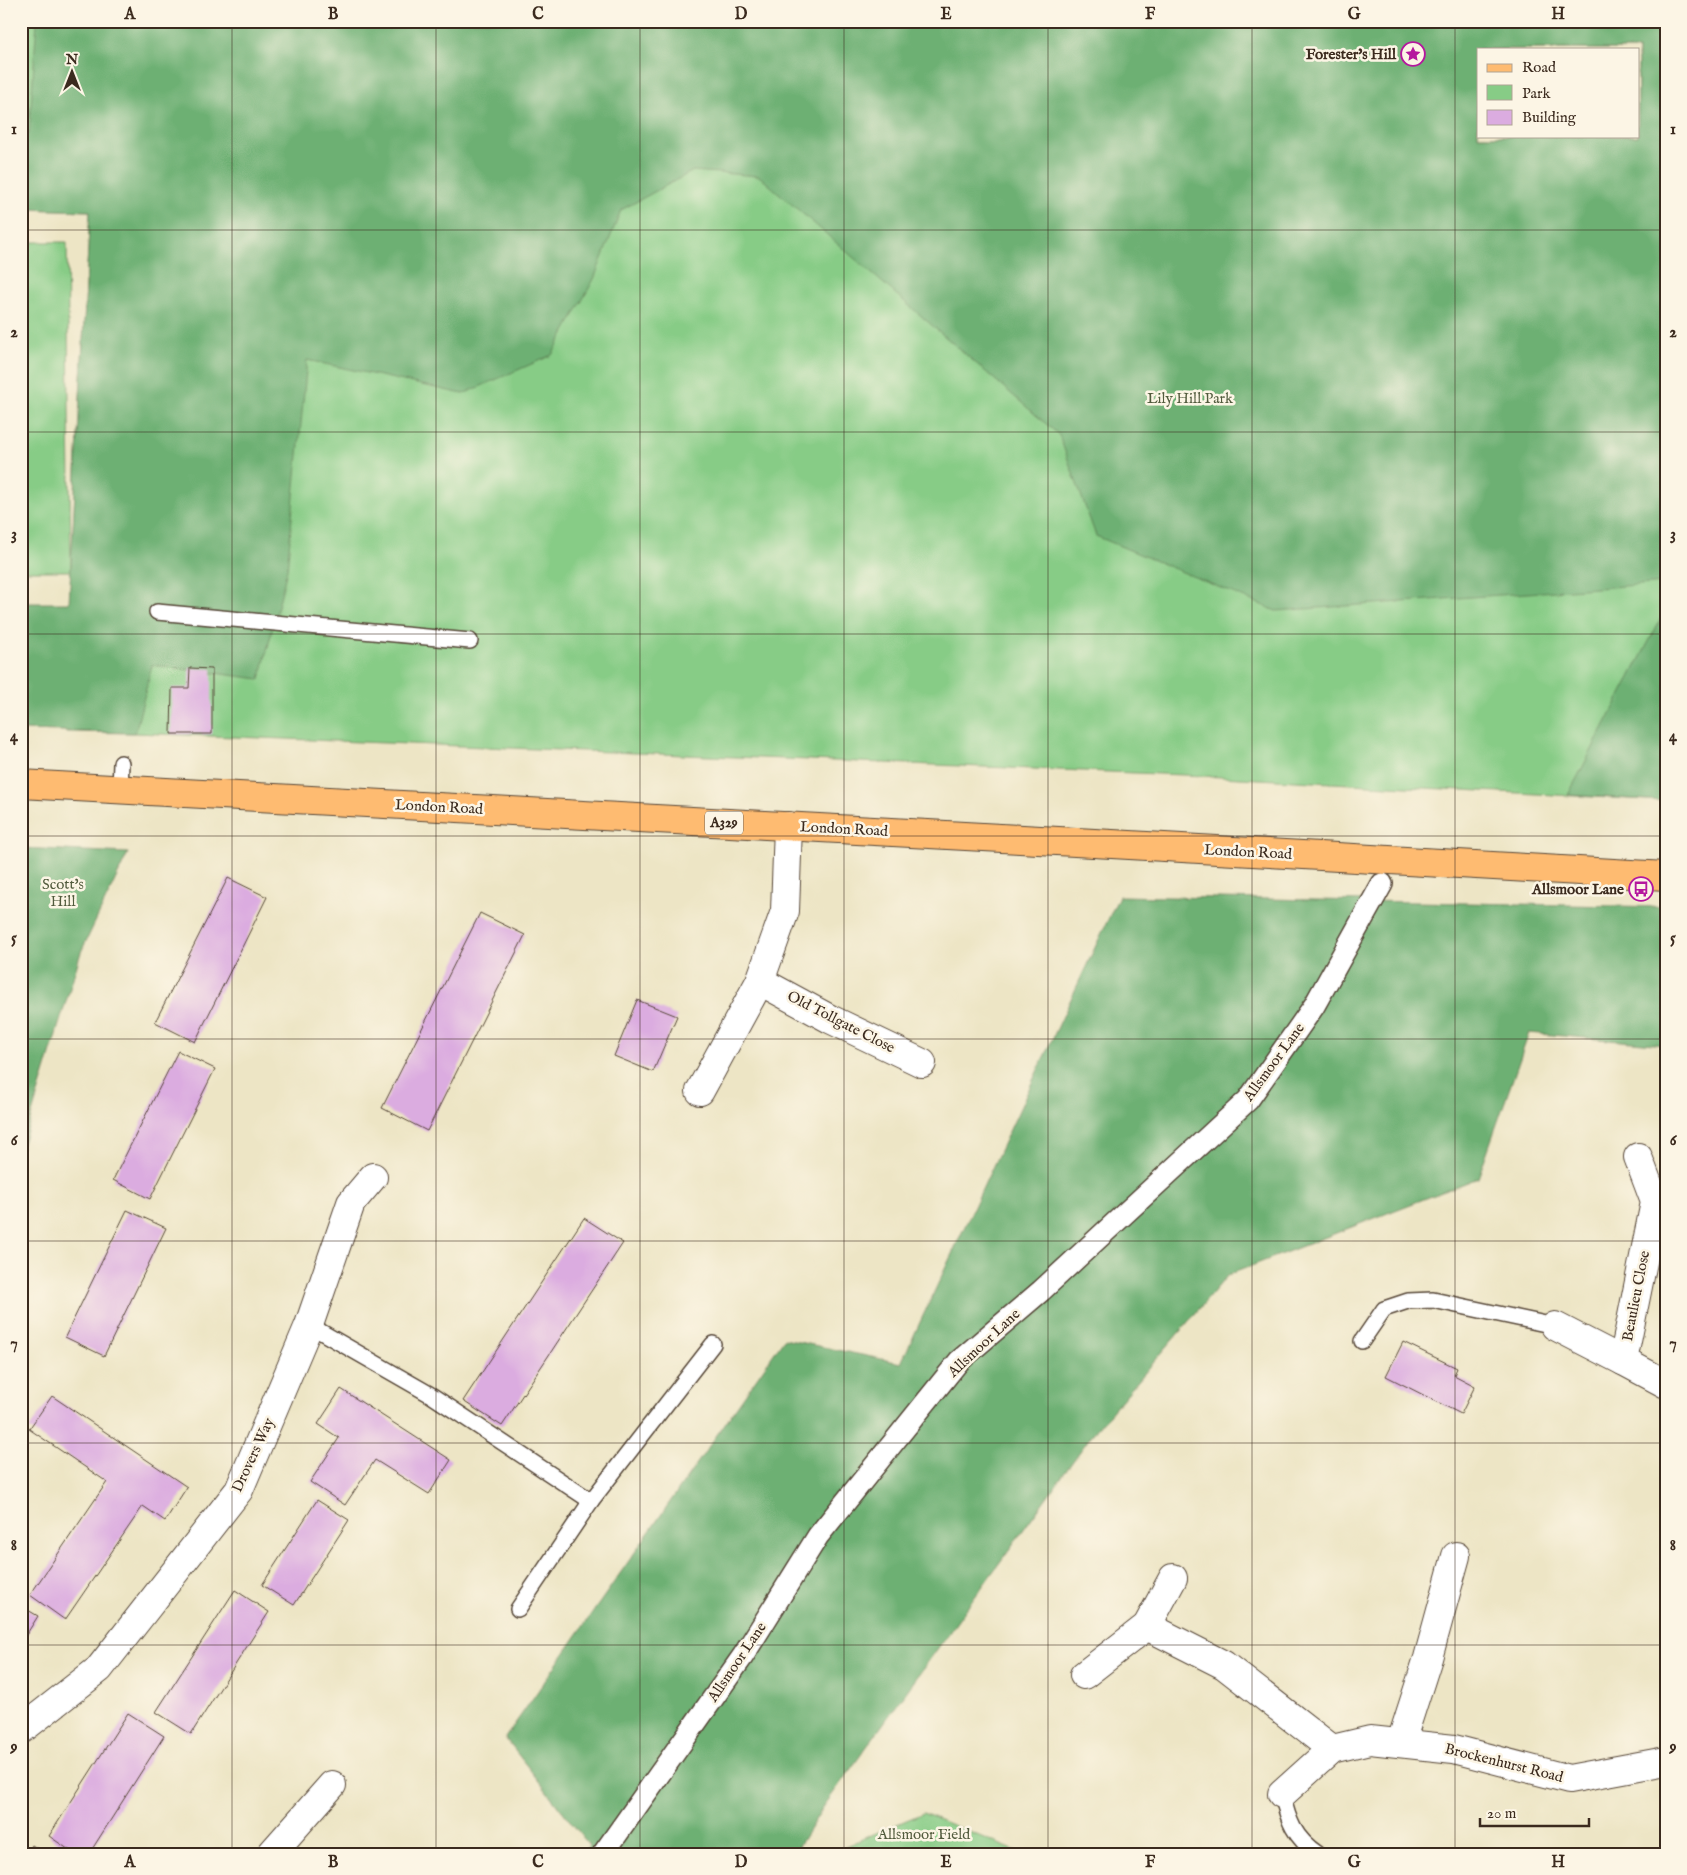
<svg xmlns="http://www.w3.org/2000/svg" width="1687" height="1875" font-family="'IM FELL English',serif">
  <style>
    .green { fill: #87cc86; stroke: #617b52; fill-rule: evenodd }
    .forest { fill: #6db073; stroke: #546d48; fill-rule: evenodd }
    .building { fill: #dbace0 }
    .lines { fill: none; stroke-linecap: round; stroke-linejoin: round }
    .service-casing { stroke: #564637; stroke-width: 18 }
    .pedestrian-casing { stroke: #564637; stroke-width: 24 }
    .minor-casing { stroke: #564637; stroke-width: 30 }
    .primary-casing { stroke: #564637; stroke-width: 30 }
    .service { stroke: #fff; stroke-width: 15 }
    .pedestrian { stroke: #fff; stroke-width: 21 }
    .minor { stroke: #fff; stroke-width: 28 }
    .primary { stroke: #febb71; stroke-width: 28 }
    .grid { fill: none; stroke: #3b2a1e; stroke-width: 1; stroke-opacity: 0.55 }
    .labels { text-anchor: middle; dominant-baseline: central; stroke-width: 5; stroke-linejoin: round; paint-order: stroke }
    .shield { fill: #fcf5e5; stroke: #75675a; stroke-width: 1 }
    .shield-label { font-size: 14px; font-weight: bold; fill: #3b2a1e }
    .poi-label { font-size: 15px; font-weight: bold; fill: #3b2a1e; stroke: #fcf5e5; text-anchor: end }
    .park-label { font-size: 15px; fill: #525b3d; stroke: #fcf5e5 }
    .street-label { font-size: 15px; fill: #3b2a1e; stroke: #fcf5e5 }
    .neatline { fill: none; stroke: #3b2a1e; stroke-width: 2 }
    .grid-label { font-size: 16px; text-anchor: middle; font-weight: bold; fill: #3b2a1e }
  </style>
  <rect width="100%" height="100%" fill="#fcf5e5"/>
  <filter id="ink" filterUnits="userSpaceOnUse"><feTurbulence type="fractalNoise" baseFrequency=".02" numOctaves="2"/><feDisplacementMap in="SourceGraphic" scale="10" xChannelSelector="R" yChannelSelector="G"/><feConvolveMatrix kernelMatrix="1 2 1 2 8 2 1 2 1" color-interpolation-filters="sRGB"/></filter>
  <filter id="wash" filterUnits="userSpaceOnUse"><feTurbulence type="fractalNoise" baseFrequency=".0096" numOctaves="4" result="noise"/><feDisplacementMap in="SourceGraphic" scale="20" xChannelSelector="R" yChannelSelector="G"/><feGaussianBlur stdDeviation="1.12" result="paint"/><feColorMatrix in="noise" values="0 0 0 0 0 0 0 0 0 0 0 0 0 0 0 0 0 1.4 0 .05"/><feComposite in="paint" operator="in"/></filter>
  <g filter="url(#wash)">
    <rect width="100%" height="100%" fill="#ede5c5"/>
    <!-- green -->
    <g class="green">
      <path d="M21,21h1645v780l-482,-26 -1049,-42 -70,-1 6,-161h-50v-329h46l4,327 19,-358 -69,-2zM1478,49h160v87h-160z"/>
      <path d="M923,1813l100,41h-185l3,-6z"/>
    </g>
    <!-- forest -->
    <g class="forest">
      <path d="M37,21h1629v562l-390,28 -180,-75 -37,-101 -300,-259 -66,-5 -72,39 -27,69 -42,76 -89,39 -156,-34 -20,210 -27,109 -108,-14 -17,68 -114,-3v-127h48l21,-392 -69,-2v-74l8,-1zM1478,49h160v87h-160z"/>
      <path d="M1666,609v192l-98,-6z"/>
      <path d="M21,848l107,5 -47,99 -60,198z"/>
      <path d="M1119,896l547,11v138l-137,-12 -51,145 -250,97 -137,161 -267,370 -30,48h-212l7,-9 -84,-107 279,-399 117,24z"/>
    </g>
    <g id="blocks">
      <!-- building -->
      <g class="building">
        <path d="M190,668l22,1v65h-41l1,-46h17z"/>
        <path d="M228,878l39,19 -72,145 -40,-20z"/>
        <path d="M480,913l45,22 -98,196 -45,-23z"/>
        <path d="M637,1000l40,16 -24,56 -39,-16z"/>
        <path d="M178,1051l37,18 -65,130 -37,-19z"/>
        <path d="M127,1210l39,18 -62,128 -39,-19z"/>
        <path d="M584,1218l39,25 -121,183 -39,-25z"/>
        <path d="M1403,1342l54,26 -3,7 21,11 -14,28 -75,-38z"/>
        <path d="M341,1389l110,71 -22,34 -54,-34 -30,45 -35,-23 29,-44 -21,-14z"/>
        <path d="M52,1396l135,91 -22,34 -22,-15 -78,114 -35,-25 77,-113 -78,-53z"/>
        <path d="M317,1500l32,20 -55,85 -32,-20z"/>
        <path d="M235,1590l34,22 -78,122 -35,-22z"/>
        <path d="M21,1606l17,10 -17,27z"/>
        <path d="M128,1713l36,23 -75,118h-14l-26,-18z"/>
        <path d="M32,1845l14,9h-20z"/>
      </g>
    </g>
  </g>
  <g filter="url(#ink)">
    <use href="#blocks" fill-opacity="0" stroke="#564637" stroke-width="1"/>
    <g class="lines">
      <!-- service casing -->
      <g class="service-casing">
        <g id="service">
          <path d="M157,612l313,29"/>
          <path d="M120,789l1,-26"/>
          <path d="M309,1325l122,70 160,106"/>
          <path d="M1362,1341l22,-32 24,-8 25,-1 122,26"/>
          <path d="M518,1609l73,-108 122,-157"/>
          <path d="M1282,1794c6,26 12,44 36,60"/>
        </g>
      </g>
      <!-- pedestrian casing -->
      <g class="pedestrian-casing">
        <path id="pedestrian" d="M603,1854l140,-198 75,-120 141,-175 82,-70 207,-191 66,-94 68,-122"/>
      </g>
      <!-- minor casing -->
      <g class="minor-casing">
        <g id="minor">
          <path d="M760,981l70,38 92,44"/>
          <path d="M700,1091l60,-110 25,-70 3,-85"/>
          <path d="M1638,1157l17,45 -32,159 43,23"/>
          <path d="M1555,1326l68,35"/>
          <path d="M1147,1626l77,39 108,84"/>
          <path d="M1084,1675l63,-49 26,-48"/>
          <path d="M21,1730l78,-61 140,-179 70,-165 42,-122 22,-26"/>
          <path d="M1401,1742l27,-84 28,-102"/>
          <path d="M1282,1794l50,-45 38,-9 84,9 115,30 97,-18"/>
          <path d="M271,1854l61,-69"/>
        </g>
      </g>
      <!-- primary casing -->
      <g class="primary-casing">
        <path id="primary" d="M21,784l1091,60 554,32"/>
      </g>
      <!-- service -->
      <use href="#service" class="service"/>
      <!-- pedestrian -->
      <use href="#pedestrian" class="pedestrian"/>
      <!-- minor -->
      <use href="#minor" class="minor"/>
      <!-- primary -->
      <use href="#primary" class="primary"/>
    </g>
  </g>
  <!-- grid -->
  <path class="grid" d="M232,21v1833M436,21v1833M640,21v1833M844,21v1833M1048,21v1833M1252,21v1833M1455,21v1833M21,230h1645M21,432h1645M21,634h1645M21,836h1645M21,1039h1645M21,1241h1645M21,1443h1645M21,1645h1645"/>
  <!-- icons -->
  <defs>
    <g id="sight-ring" transform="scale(1.25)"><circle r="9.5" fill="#fcf5e5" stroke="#b5179e" stroke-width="1.5"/><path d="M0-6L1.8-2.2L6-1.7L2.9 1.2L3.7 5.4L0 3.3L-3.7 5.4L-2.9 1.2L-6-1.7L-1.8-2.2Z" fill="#b5179e"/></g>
    <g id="bus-ring" transform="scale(1.25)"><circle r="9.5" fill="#fcf5e5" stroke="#b5179e" stroke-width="1.5"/><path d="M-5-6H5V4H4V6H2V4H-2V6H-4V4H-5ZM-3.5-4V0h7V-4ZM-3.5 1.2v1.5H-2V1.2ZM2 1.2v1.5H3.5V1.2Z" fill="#b5179e"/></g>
  </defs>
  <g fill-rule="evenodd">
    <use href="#sight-ring" x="1413" y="54"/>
    <use href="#bus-ring" x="1641" y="889"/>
  </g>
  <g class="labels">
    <!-- shield labels -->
    <rect class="shield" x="705" y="811.5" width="38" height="23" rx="4"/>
    <g class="shield-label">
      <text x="724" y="823">A329</text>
    </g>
    <!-- poi labels -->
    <g class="poi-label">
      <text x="1396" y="54">Forester's Hill</text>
      <text x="1624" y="889">Allsmoor Lane</text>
    </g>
    <!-- park labels -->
    <g class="park-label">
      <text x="1190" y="398">Lily Hill Park</text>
      <text x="63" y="884">Scott's<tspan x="63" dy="17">Hill</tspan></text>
      <text x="924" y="1834">Allsmoor Field</text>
    </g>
    <!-- street labels -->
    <g class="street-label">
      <text transform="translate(439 807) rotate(3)">London Road</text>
      <text transform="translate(844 829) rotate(3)">London Road</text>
      <text transform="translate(1248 852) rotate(3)">London Road</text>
      <text transform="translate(841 1022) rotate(27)">Old Tollgate Close</text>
      <text transform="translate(1274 1062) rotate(-54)">Allsmoor Lane</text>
      <text transform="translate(1636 1296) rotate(-79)">Beaulieu Close</text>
      <text transform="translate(984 1343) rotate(-43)">Allsmoor Lane</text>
      <text transform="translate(253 1455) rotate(-65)">Drovers Way</text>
      <text transform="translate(737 1662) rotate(-56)">Allsmoor Lane</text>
      <text transform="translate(1504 1763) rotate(14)">Brockenhurst Road</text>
    </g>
  </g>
  <!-- margin -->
  <rect width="1687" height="1875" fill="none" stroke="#fcf5e5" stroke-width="55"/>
  <!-- legend -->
  <rect x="1477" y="48" width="162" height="90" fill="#fcf5e5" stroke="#afa495"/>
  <rect x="1487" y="64" width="25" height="8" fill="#febb71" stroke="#afa495"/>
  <text x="1522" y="72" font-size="15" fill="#3b2a1e">Road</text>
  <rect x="1487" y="85" width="25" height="15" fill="#87cc86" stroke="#afa495"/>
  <text x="1522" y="98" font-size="15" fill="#3b2a1e">Park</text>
  <rect x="1487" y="110" width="25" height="15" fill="#dbace0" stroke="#afa495"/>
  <text x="1522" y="122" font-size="15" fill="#3b2a1e">Building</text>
  <!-- north arrow -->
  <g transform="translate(72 72)" stroke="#fcf5e5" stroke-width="4" paint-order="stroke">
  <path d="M0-4L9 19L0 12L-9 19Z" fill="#3b2a1e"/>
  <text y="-8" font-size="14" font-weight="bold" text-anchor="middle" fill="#3b2a1e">N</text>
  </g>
  <!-- scale -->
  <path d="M1480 1818v8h109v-8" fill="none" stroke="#3b2a1e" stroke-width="2.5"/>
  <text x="1487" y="1818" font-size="15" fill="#3b2a1e" stroke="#fcf5e5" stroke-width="4" paint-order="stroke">20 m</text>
  <rect x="28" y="28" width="1632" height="1820" class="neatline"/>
  <g class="grid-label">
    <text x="130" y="19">A</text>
    <text x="333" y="19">B</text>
    <text x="538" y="19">C</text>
    <text x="741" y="19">D</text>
    <text x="946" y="19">E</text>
    <text x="1150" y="19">F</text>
    <text x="1354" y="19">G</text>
    <text x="1558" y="19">H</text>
    <text x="14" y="134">1</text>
    <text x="1673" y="134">1</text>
    <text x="14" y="337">2</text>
    <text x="1673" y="337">2</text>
    <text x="14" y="539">3</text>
    <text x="1673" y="539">3</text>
    <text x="14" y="741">4</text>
    <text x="1673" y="741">4</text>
    <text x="14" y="943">5</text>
    <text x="1673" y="943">5</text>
    <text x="14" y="1145">6</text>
    <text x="1673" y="1145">6</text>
    <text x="14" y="1348">7</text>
    <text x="1673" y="1348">7</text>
    <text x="14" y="1550">8</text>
    <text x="1673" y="1550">8</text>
    <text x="14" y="1752">9</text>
    <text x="1673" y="1752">9</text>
    <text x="130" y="1867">A</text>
    <text x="333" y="1867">B</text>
    <text x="538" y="1867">C</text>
    <text x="741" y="1867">D</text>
    <text x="946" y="1867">E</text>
    <text x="1150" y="1867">F</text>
    <text x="1354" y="1867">G</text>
    <text x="1558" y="1867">H</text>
  </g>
</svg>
